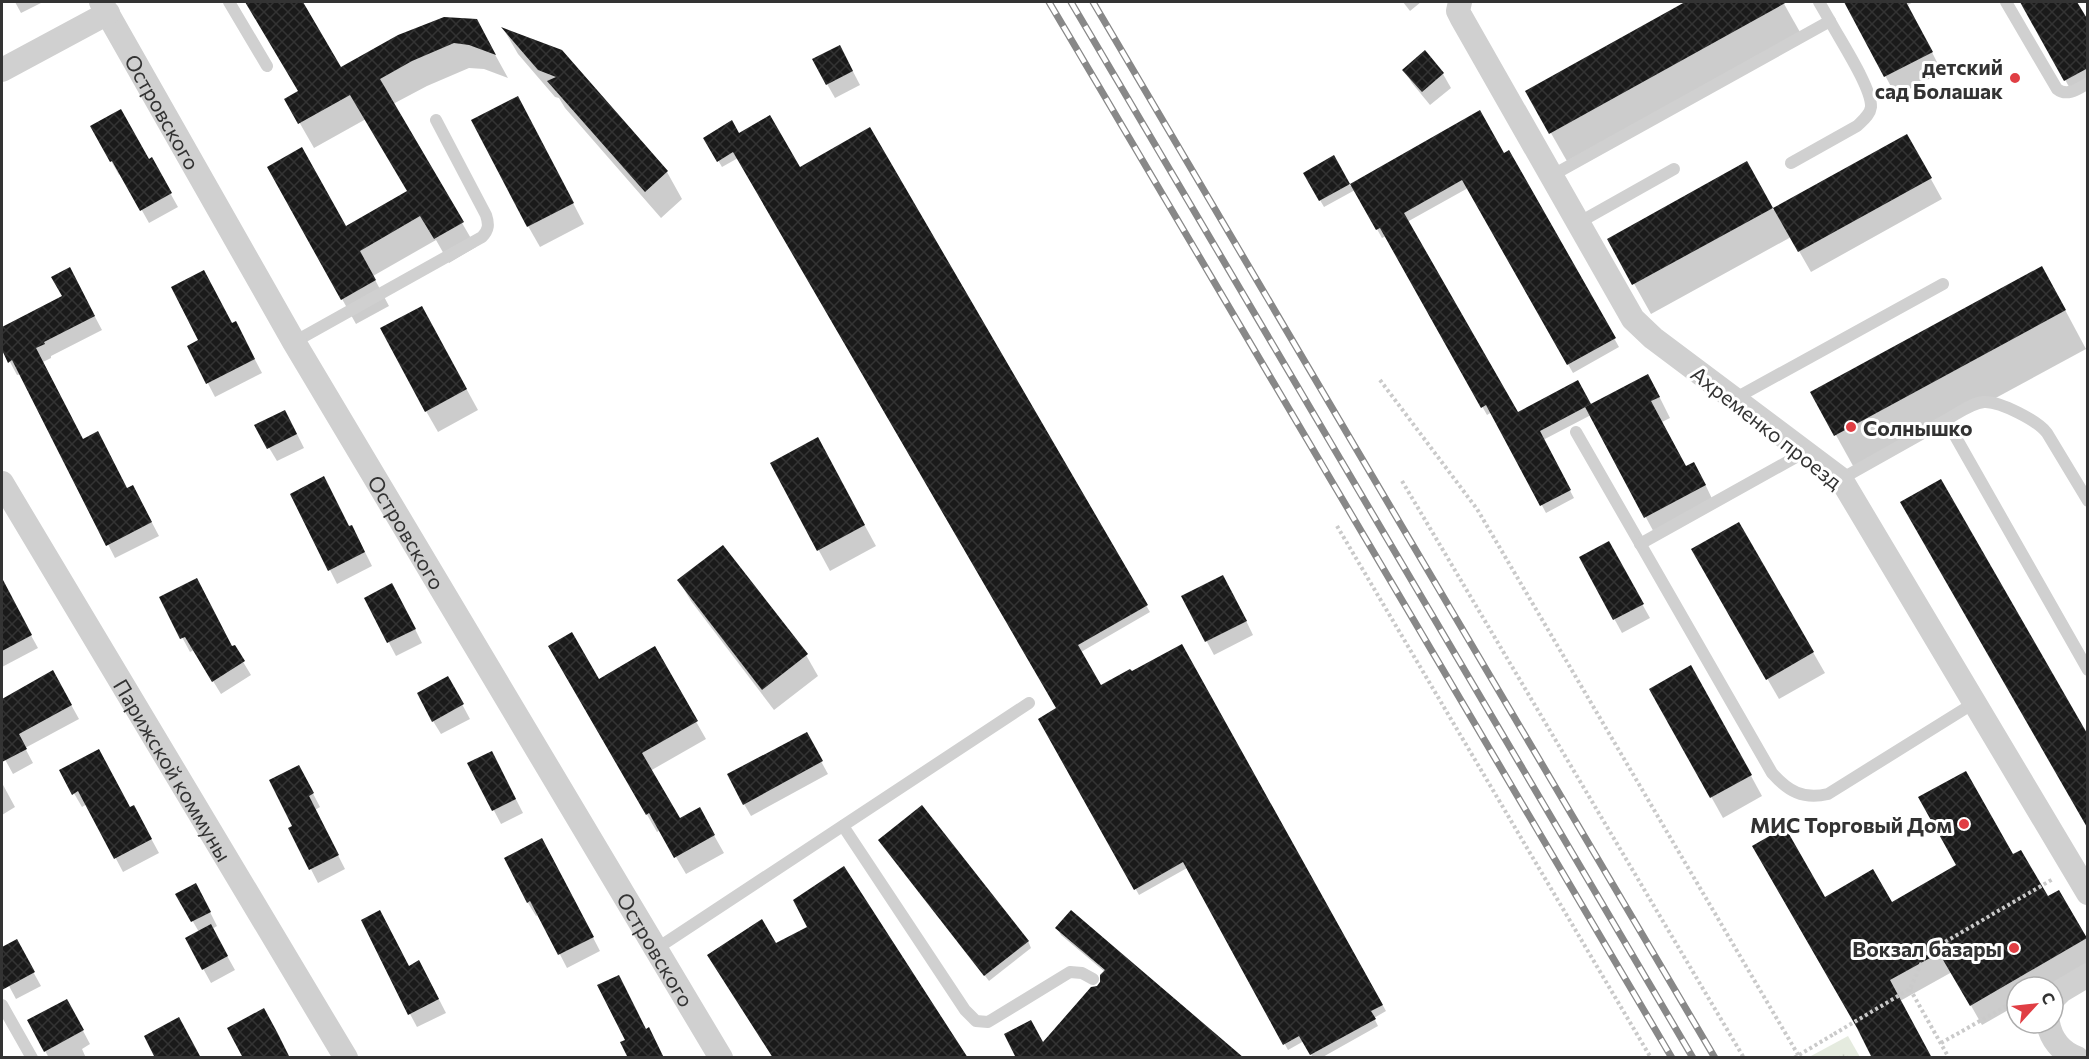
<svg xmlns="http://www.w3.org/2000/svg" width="2089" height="1059" font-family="Commissioner,sans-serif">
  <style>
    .grass { fill: url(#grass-tufts) }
    .shadow { fill: #0003 }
    .building { fill: url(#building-cross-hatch) }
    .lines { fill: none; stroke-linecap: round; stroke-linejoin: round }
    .path { stroke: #cacaca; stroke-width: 4; stroke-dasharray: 3 3; stroke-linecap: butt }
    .lane { stroke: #d0d0d0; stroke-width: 12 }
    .street { stroke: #d0d0d0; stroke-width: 24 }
    .rail-casing { stroke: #888; stroke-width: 7 }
    .rail { stroke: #fff; stroke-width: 4.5; stroke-dasharray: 14; stroke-linecap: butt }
    .path-bridge { stroke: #cacaca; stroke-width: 4; stroke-dasharray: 3 3; stroke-linecap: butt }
    .poi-dot { fill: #e03e44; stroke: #fff; stroke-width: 2 }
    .labels { text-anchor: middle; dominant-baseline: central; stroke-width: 6; stroke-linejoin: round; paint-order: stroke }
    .poi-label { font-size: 21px; font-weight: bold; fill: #333; stroke: #fff; text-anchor: end }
    .street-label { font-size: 21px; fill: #333; stroke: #fff }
  </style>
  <defs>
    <pattern id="grass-tufts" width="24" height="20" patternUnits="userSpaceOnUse" patternTransform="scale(1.5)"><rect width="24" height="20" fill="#e5ebdf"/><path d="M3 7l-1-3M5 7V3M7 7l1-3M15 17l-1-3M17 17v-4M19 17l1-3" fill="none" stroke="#c5cac0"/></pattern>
    <pattern id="building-cross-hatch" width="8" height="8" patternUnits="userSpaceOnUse" patternTransform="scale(1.5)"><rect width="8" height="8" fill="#1a1a1a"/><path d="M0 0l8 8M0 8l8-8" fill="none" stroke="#333"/></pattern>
  </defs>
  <rect width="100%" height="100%" fill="#fff"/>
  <!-- grass -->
  <path class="grass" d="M1848,1036l12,21 -49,-1z"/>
  <!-- shadow -->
  <g class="shadow">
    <path d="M15,2h28l-22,11z"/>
    <path d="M247,2h54l39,67 136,-49 32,58 -24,-9 -15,-1 -42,18 -34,18 83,143 -27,16 -13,-23 -63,36 16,30 -33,18 -87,-156 77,60 63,-36 -43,-73 -52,29 -28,-49 14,-7z"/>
    <path d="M1403,2h18l-11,9z"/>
    <path d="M1688,2h95l22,39 -233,129 -45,-79z"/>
    <path d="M1846,2h67l-5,3 34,67 -46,24z"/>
    <path d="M2022,2h54l12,20v64l-15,8z"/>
    <path d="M504,30l57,21 106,121 15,27 -21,19 -96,-110 -6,-10 -4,-1 -37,-43z"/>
    <path d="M1425,52l18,22 8,14 -21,17 -18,-22 -8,-13z"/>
    <path d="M847,60l13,25 -25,13 -8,-14z"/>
    <path d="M1480,112l23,43 6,-3 110,195 -46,26 -105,-185 -61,34 110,192 142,-18 11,22 -8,4 24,46 19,16 11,23 -59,31 -66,-123 -48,25 31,58 -28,15 -54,-101 -5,3 -101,-179 -4,2 -27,-48 -31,17 -19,-33 29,-17 16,29z"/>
    <path d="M529,119l55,105 -44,23 -12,-21z"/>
    <path d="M92,127l57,34 2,-2 27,48 -29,16 -28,-50 -2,2z"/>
    <path d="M870,129l280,483 -69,40 20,35 30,-14 50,-27 205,365 -12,7 4,8 -57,32h-8l-9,-17 -16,9 -101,-182 -48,27 -99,-176 18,-10 -320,-551 -16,9 -17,-29 34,-3 61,34z"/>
    <path d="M1907,136l35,63 -131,73 -20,-35 -140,77 -42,-75 138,-76 26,47z"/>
    <path d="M77,283l25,47 -51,26v2l-8,4 40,79 44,48 13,11 19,36 -44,22 -94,-184 -4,1 -15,-28v-18l62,-32z"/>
    <path d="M2063,306l23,43 -229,124 -45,-81z"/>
    <path d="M232,325l11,12 19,36 -47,24 -26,-50z"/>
    <path d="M433,328l45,82 -40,22 -12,-21z"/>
    <path d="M256,426h37l11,22 -27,13z"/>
    <path d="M829,460l47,86 -46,25 -58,-107z"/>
    <path d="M292,494l57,34 10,12 13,26 -35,18z"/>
    <path d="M1739,524l86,149 -46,26 -86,-149z"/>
    <path d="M1608,543l42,75 -28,15 -41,-75z"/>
    <path d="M679,581l127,74 12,21 -44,34 -83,-109z"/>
    <path d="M2,583l36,65 -36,19z"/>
    <path d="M1231,590l22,45 -39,20 -31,-58z"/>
    <path d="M161,598l71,50 2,-1 17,28 -30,19 -27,-44 -4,2z"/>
    <path d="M366,599h34l22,44 -26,13z"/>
    <path d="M550,647l48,34 56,-33 52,91 -56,32 29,49 20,-11 25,44 -38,21 -26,-44 -3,2z"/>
    <path d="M53,672l26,47 -54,29 8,15 -20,11 -11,-20v-53z"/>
    <path d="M448,678l22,41 -29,15 -8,-13z"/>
    <path d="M1703,688l59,108 -39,22 -72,-129z"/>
    <path d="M806,734l22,40 -77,42 -7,-12z"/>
    <path d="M469,763l30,3 24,47 -22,11z"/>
    <path d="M61,771l69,38 11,11 18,33 -36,19 -36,-68 -5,3z"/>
    <path d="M306,780l14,27 -5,3 30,59 -27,14 -28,-55 4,-2z"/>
    <path d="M2,783l13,24 -13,8z"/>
    <path d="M880,840l148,101 3,7 -42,33z"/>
    <path d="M550,854l50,97 -33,17 -28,-54 -3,2 -8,-13 -22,-44z"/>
    <path d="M2013,856l35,42 11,-6 29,50v23l-40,22h-31v18l-35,20 -30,-53 -52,29 -75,-102 67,5z"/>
    <path d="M177,894l26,4 14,28 -5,3 23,41 -24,13 -24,-44 12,-7z"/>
    <path d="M1057,928l184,130 -144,-70 8,-16 -44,-37z"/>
    <path d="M16,941l25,45 -25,13 -14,-26v-24z"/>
    <path d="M409,967l18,9 19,37 -29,14 -7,-13z"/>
    <path d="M74,1014l16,30 -8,5 4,9h-37l-20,-37z"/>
  </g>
  <!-- building -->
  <g class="building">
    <path d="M245,2h58l38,65 57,-32 46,-18 33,2 19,36 -27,-10 -15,-2 -42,18 -32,18 84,143 -30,17 -14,-23 -60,35 16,29 -35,20 -74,-133 35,-20 44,79 61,-35 -57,-96 -52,29 -14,-25 14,-8z"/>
    <path d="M1685,2h102l-238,132 -24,-43z"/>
    <path d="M1844,2h62l27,50 -49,25z"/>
    <path d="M2020,2h57l11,18v48l-24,13z"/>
    <path d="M501,27l61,23 106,121 -23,21 -98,-111 9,-4 -18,-7z"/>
    <path d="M840,45l13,26 -27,14 -14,-26z"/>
    <path d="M1425,50l19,23 -22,19 -20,-22z"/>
    <path d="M518,96l56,107 -47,24 -56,-107z"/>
    <path d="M121,109l28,50 3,-2 20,36 -32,18 -28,-50 -2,1 -20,-36z"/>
    <path d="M1480,110l24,43 5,-3 107,188 -49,27 -105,-185 -58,33 114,199 60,-32 13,24 -51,27 31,59 -31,16 -54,-101 -5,3 -101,-180 -4,2 -26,-46z"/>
    <path d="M770,115l30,52 70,-40 278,478 -70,40 23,40 29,-16 2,2 50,-27 201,361 -12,6 5,8 -66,36 -11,-19 -16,9 -100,-183 -49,28 -96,-171 18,-11 -323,-556 -16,10 -14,-24 29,-18 7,13z"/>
    <path d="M1907,134l25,44 -134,74 -25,-44z"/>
    <path d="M1334,155l16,29 -31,17 -16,-28z"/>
    <path d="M1747,161l26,47 -141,77 -25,-46z"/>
    <path d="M2042,266l24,44 -232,126 -24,-44z"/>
    <path d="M70,267l25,49 -51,26 1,2 -9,4 47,91 15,-8 29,57 6,-3 19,37 -46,24 -94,-186 -4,3 -6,-13v-23l60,-31 -11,-19z"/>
    <path d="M204,270l28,53 4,-2 19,38 -49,25 -19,-38 11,-6 -27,-53z"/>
    <path d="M422,306l45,83 -42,23 -45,-84z"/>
    <path d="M1648,374l12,23 -9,4 35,65 8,-4 12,23 -62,33 -59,-111z"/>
    <path d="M285,410l12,24 -30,15 -13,-24z"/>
    <path d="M818,437l47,88 -48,26 -47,-88z"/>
    <path d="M324,476l25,50 3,-1 13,27 -37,19 -38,-77z"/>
    <path d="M1941,479l147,256v94l-188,-327z"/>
    <path d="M1739,522l75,130 -48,28 -75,-131z"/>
    <path d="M1609,541l35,63 -31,16 -34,-63z"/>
    <path d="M723,545l85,109 -46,36 -85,-110z"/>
    <path d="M1223,575l24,46 -42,21 -24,-46z"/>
    <path d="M2,578l30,57 -30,16z"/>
    <path d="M197,578l35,68 3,-1 10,16 -33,21 -27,-45 -5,2 -21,-42z"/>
    <path d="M392,583l24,46 -29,14 -23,-45z"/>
    <path d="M572,632l27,47 56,-33 43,75 -56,32 38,65 20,-11 15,28 -41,23 -25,-45 -3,2 -98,-169z"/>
    <path d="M1691,665l61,110 -42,23 -61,-109z"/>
    <path d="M53,670l19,35 -53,29 8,15 -25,13v-63z"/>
    <path d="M448,676l16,28 -32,18 -15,-29z"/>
    <path d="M807,732l16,29 -80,44 -16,-31z"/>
    <path d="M99,749l31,58 4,-2 18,34 -38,20 -36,-68 -6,4 -13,-25z"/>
    <path d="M492,751l24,48 -24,12 -25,-48z"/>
    <path d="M299,765l15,28 -5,3 30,59 -30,15 -21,-42 4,-2 -23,-46z"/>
    <path d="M1966,771l47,83 8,-4 27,46 11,-6 28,48 -117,68 -31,-53 -49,27 42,78h-60l-15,-30 -105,-182 33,-19 40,70 48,-28 19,33 64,-37 -38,-68z"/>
    <path d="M922,805l107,136 -45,35 -106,-136z"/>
    <path d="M542,838l52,99 -36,18 -28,-54 -3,2 -23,-45z"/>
    <path d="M844,866l124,192h-195l-66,-103 55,-36 14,24 31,-16 -14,-27z"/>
    <path d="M196,883l15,29 -20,10 -16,-28z"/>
    <path d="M380,910l29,56 10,-6 20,39 -31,16 -47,-95z"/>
    <path d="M1071,910l173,148h-228l-12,-24 27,-14 12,22 48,-55 6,-1 3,-4v-7l5,-5 -50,-42z"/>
    <path d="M211,924l17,32 -26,14 -17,-32z"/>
    <path d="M17,939l18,33 -33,18v-43z"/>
    <path d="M619,975l27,54 3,-2 15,31h-36l-8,-16 5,-2 -28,-55z"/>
    <path d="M67,999l17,31 -40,22 -17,-32z"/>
    <path d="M264,1008l13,24 13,26h-47l-16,-30z"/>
    <path d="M179,1017l22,41h-46l-11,-22z"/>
  </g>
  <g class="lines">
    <!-- path -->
    <g class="path">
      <path d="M1380,380l97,129 323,549"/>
      <path d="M1402,481l342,577"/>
      <path d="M1337,526l314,532"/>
      <path d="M1910,989l39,69"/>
      <path d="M1834,1034l76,-45 16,-36 127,-74"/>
      <path d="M1941,1043l76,-43"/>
    </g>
    <!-- lane -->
    <g class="lane">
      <path d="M229,2l38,64"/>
      <path d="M2006,2l51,87c10,8 21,0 31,-6"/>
      <path d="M1791,163l66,-37c6,-6 13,-11 14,-19 1,-19 -31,-67 -41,-86"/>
      <path d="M1551,176l279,-155 -11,-19"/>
      <path d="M1578,223l96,-54"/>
      <path d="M294,342l188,-105c7,-7 7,-13 4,-22l-50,-95"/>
      <path d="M1734,399l209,-115"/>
      <path d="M1946,420c11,-6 25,-17 38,-18 16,-1 54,19 63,31l41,68"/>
      <path d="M1576,432l196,341c16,18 31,27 56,21l146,-91"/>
      <path d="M1841,479l105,-59 142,250"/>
      <path d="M1640,544l165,-92"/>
      <path d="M843,826l122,184 11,11 12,1 82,-50 12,1 11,6"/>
      <path d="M656,949l373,-246"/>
      <path d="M2,1005l30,53"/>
    </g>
    <!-- street -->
    <g class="street">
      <path id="s1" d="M101,2l193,340 427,716"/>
      <path d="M1460,2l-2,9 3,6 172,302 20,19 188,141 247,414"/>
      <path d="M2,70l106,-57"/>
      <path id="s2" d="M2,483l344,575"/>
      <path d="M2053,999l8,-8 27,-16"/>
      <path d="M2048,1023c3,16 13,29 29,35"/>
    </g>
    <!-- rail casing -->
    <g class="rail-casing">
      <g id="rail">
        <path d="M1049,2l623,1056"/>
        <path d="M1071,2l622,1056"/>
        <path d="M1093,2l622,1056"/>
      </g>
    </g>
    <!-- rail -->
    <use href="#rail" class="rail"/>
    <!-- path-bridge -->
    <path class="path-bridge" d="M1794,1058l40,-24"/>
  </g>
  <!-- markers -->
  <g class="poi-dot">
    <circle cx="2015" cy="78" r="6"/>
    <circle cx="1851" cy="427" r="6"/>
    <circle cx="1964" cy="824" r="6"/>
    <circle cx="2014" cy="948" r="6"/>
  </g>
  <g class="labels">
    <!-- poi labels -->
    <g class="poi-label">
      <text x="2003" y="66">детский<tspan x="2003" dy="24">сад Болашак</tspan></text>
      <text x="1863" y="427" text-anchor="start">Солнышко</text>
      <text x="1952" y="824">МИС Торговый Дом</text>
      <text x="2002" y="948">Вокзал базары</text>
    </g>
    <!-- street labels -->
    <g class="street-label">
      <text stroke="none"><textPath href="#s1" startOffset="126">Островского</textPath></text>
      <text transform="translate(1767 427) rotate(38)">Ахременко проезд</text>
      <text stroke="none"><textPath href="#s1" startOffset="612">Островского</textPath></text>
      <text stroke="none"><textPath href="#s2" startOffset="334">Парижской коммуны</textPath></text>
      <text stroke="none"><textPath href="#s1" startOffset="1098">Островского</textPath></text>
    </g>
  </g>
  <!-- border -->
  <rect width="2089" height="1059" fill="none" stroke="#333333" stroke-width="6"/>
  <!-- north arrow -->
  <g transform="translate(2035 1005) rotate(63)"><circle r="28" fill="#ffffff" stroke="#adadad" stroke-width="1.5"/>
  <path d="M0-4.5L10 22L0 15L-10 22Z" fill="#e03e44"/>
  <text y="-9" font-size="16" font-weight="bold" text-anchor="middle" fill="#333333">С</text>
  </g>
</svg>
